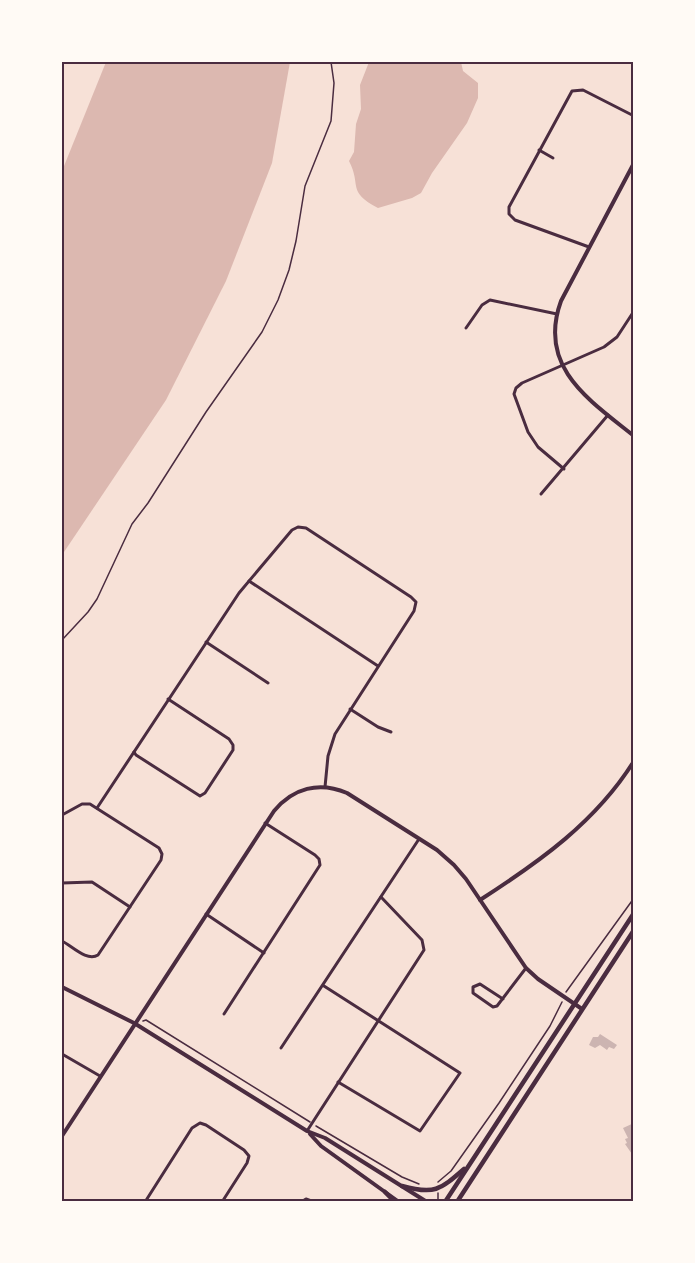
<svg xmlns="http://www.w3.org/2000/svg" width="695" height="1263" font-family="'Space Grotesk',sans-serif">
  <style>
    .water { fill: #dcb8b0 }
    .building { fill: #ccb4b1 }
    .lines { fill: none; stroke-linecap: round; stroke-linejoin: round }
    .path { stroke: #4a2c40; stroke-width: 1.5 }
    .minor { stroke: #4a2c40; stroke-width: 3 }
    .tertiary { stroke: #4a2c40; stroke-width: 4 }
    .secondary { stroke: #4a2c40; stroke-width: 4.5 }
    .neatline { fill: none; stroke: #4a2c40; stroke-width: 2 }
  </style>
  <rect width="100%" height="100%" fill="#f7e1d7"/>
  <!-- water -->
  <g class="water">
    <path d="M106,62h184l-18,101 -46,118 -60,119 -104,155v-384z"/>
    <path d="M369,62h92l2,9 15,12v15l-11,25 -35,50 -11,20 -9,5 -34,10c-32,-17 -16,-22 -29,-47l5,-9 2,-28 5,-15 -1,-24z"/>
  </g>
  <!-- building -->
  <g class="building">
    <path d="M600,1034l17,11 -3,4 -5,-2 -2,3 -7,-5 -5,3 -6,-3 4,-8h5z"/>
    <path d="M634,1123v34l-9,-13 2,-1 -2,-4 3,-1 -5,-10z"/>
  </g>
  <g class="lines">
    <!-- path -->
    <g class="path">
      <path d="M62,640l26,-28 9,-13 35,-75 16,-21 58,-91 56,-80 16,-32 11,-30 7,-29 9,-55 26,-65 3,-38 -3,-21"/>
      <path d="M566,992l68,-94"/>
      <path d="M143,1021l3,-1 164,102"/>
      <path d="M316,1126l86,51 17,7"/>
      <path d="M438,1182l13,-11 48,-68 51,-77 12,-24"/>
      <path d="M438,1193v9"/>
    </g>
    <!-- minor -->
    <g class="minor">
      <path d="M539,150l14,8"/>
      <path d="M589,247l-74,-27 -6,-6v-7l63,-116 11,-1 51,26"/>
      <path d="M466,328l16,-23 8,-5 67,14"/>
      <path d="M564,469l-26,-22 -10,-15 -14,-38 2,-6 6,-5 82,-36 13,-10 17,-26"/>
      <path d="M541,494l67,-79"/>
      <path d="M249,581l129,85"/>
      <path d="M206,642l62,41"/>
      <path d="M350,709l28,18 13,5"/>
      <path d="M134,752l2,3 64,41 5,-3 28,-43v-5l-4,-6 -61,-40"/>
      <path d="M97,808l142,-215 53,-63 6,-3 8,1 105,69 5,5 -2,9 -79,123 -7,22 -3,31"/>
      <path d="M62,815l20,-11h8l69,44 3,6 -1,6 -63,95c-11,7 -26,-9 -36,-14"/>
      <path d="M62,883l30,-1 38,25"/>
      <path d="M206,914l58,39"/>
      <path d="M324,986l136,87 -40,58 -82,-49"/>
      <path d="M503,999l-23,-15 -7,3v6l20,14 4,-1 29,-38"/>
      <path d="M224,1014l96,-149 -1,-6 -4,-4 -50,-32"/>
      <path d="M281,1048l138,-209"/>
      <path d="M62,1054l38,22"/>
      <path d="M307,1131l117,-181 -2,-10 -41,-43"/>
      <path d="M145,1202l47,-74 8,-5 6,2 38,25 5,6 -2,7 -25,39"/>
      <path d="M301,1202l5,-3 8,3"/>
    </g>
    <!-- tertiary -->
    <g class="tertiary">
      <path d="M634,163l-73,138c-24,66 28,99 73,135"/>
      <path d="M480,900c59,-38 116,-78 154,-139"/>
      <path d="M62,987l72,36 173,108 18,7 102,64"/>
      <path d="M310,1134l11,12 78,56"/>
      <path d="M62,1136l212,-325c19,-23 45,-30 73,-18l90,57 17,15 12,14 60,89 12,11 44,30"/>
    </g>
    <!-- secondary -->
    <g class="secondary">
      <path d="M402,1186c32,9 38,4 62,-17"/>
      <path d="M385,1192l10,10"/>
      <path d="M445,1202l189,-289"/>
      <path d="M457,1202l177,-272"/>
    </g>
  </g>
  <!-- border -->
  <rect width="695" height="1263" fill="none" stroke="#fffaf5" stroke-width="126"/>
  <rect x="63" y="63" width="569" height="1137" class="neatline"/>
</svg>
